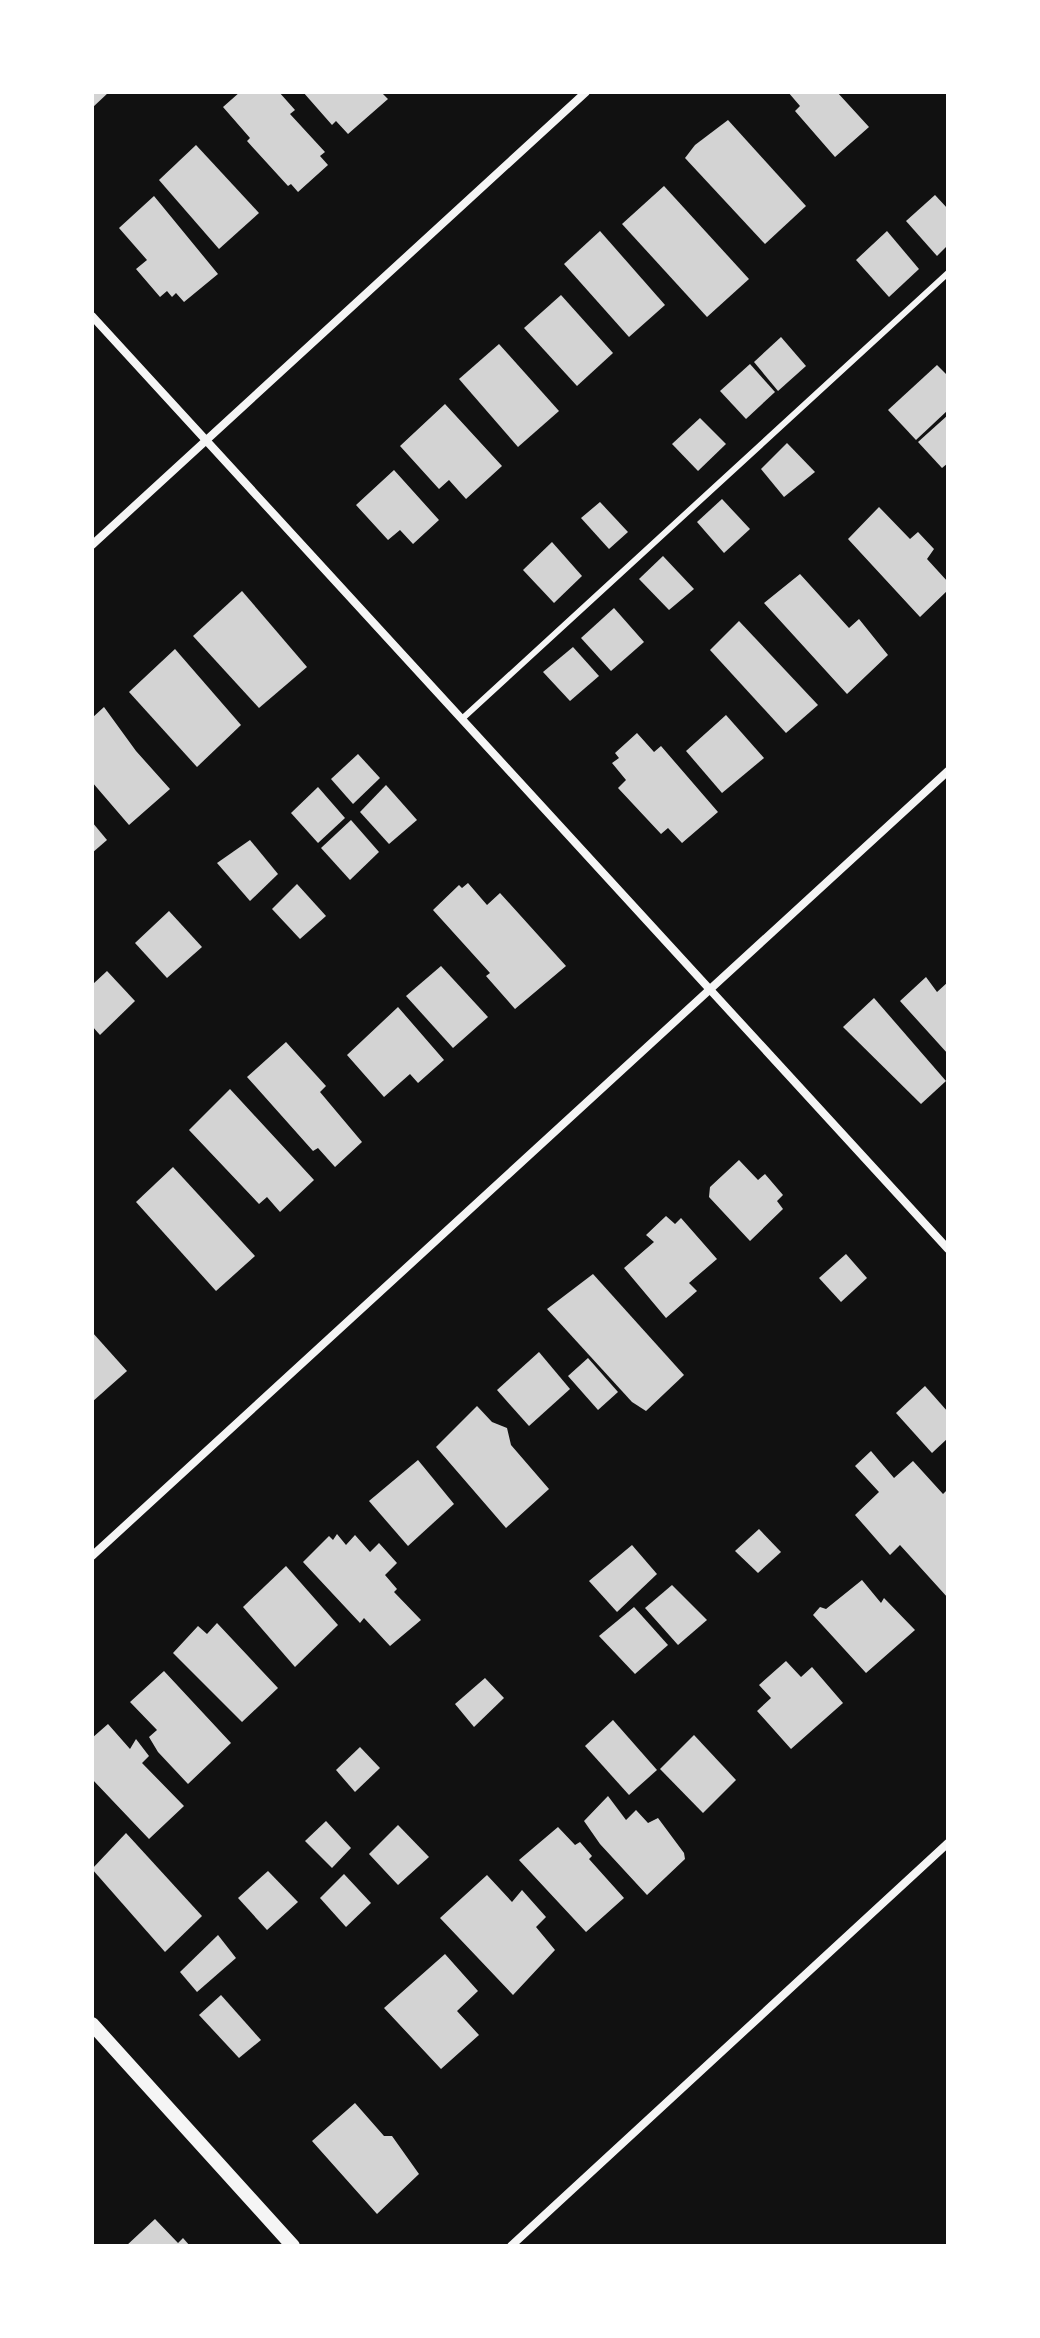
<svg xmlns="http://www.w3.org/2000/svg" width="1040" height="2338" font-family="Inter,sans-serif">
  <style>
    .building { fill: #d3d3d3 }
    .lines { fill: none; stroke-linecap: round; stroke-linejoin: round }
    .service { stroke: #f5f5f5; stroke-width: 6 }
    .minor { stroke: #f5f5f5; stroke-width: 8 }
    .tertiary { stroke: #f5f5f5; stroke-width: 14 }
  </style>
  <rect width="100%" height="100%" fill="#111"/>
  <!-- building -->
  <g class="building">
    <path d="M92,92h17l-17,16z"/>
    <path d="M240,92h39l16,18 -5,4 35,38 -5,4 8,9 -30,27 -7,-8 -3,2 -41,-45 3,-3 -27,-31z"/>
    <path d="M303,92h78l7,7 -40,35 -12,-13 -4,4z"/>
    <path d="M788,92h49l32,35 -34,30 -40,-46 5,-5z"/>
    <path d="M728,120l78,86 -41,38 -80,-86 10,-13z"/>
    <path d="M196,145l63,68 -40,36 -60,-69z"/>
    <path d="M664,186l85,93 -42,38 -85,-93z"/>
    <path d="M935,195l13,14v36l-11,11 -31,-35z"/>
    <path d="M154,196l64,78 -34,28 -8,-9 -4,4 -5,-6 -7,6 -24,-28 11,-9 -28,-32z"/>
    <path d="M600,231l65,74 -36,32 -65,-73z"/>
    <path d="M887,231l32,38 -30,28 -33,-37z"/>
    <path d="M561,295l52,58 -36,33 -53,-58z"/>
    <path d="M781,337l25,29 -28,25 -24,-29z"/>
    <path d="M499,344l60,67 -41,36 -59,-68z"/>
    <path d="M750,364l25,28 -29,27 -26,-28z"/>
    <path d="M937,365l11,11v34l-32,30 -28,-30z"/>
    <path d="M445,404l57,62 -36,33 -17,-19 -10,9 -39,-43z"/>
    <path d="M948,415v48l-6,5 -24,-26z"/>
    <path d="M700,418l26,26 -28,27 -26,-27z"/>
    <path d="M787,443l28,29 -31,25 -23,-28z"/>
    <path d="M394,470l45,50 -26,24 -13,-14 -12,10 -32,-35z"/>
    <path d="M722,499l28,30 -26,24 -27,-31z"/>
    <path d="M600,502l28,30 -19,17 -28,-31z"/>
    <path d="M879,507l31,32 8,-7 16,17 -7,10 21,23v8l-28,27 -72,-78z"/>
    <path d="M552,542l30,34 -28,27 -31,-33z"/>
    <path d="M663,556l31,33 -25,21 -30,-31z"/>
    <path d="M800,574l49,54 10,-9 29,36 -41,39 -83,-91z"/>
    <path d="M242,591l65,76 -48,41 -66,-72z"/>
    <path d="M614,608l30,34 -33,29 -30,-33z"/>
    <path d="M739,621l79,84 -32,28 -76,-83z"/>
    <path d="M573,647l26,29 -29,25 -27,-29z"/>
    <path d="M175,649l66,76 -44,42 -68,-75z"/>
    <path d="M104,707l32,44 34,38 -41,36 -37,-43v-64z"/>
    <path d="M726,715l38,43 -42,35 -36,-42z"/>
    <path d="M637,733l17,19 7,-6 57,66 -36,31 -14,-15 -7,6 -43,-46 8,-8 -14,-17 7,-5 -4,-5z"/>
    <path d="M358,754l22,24 -27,26 -22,-25z"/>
    <path d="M386,785l31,35 -28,24 -29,-32z"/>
    <path d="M318,787l27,31 -27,25 -27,-30z"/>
    <path d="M351,820l28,32 -29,28 -29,-32z"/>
    <path d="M92,822l15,18 -15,13z"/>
    <path d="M250,840l28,34 -28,27 -33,-38z"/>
    <path d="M468,883l19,22 13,-12 66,73 -51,43 -29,-33 4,-3 -57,-63 26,-25 3,3z"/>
    <path d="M297,884l29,32 -26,23 -28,-30z"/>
    <path d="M169,911l33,36 -35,31 -32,-35z"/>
    <path d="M441,966l47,51 -35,31 -47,-52z"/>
    <path d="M107,971l28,30 -35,34 -8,-9v-41z"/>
    <path d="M926,977l11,15 11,-10v72l-48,-53z"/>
    <path d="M874,998l72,83 -25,23 -78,-77z"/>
    <path d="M398,1007l46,53 -26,23 -8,-9 -26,23 -37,-42z"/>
    <path d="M286,1042l40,44 -6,6 42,50 -27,25 -17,-19 -5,3 -66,-74z"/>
    <path d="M230,1089l84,91 -34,32 -13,-15 -8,7 -70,-74z"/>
    <path d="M739,1160l19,20 7,-6 18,21 -6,6 6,8 -33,32 -41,-44 1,-10z"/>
    <path d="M173,1167l82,89 -39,35 -80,-89z"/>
    <path d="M666,1216l9,8 6,-6 36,41 -28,24 8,8 -31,27 -42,-50 30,-26 -8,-7z"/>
    <path d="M846,1254l21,24 -26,24 -22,-24z"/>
    <path d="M593,1274l91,101 -38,36 -14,-9 -85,-93z"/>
    <path d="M92,1332l35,39 -35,31z"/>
    <path d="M539,1352l31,37 -41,37 -32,-36z"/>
    <path d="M588,1358l30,34 -20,18 -30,-34z"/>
    <path d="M925,1386l23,26v26l-16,15 -36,-40z"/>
    <path d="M477,1406l15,16 15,6 4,17 38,44 -43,39 -70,-81z"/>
    <path d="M871,1451l23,27 19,-17 30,33 5,-5v109l-48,-53 -10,10 -35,-40 24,-23 -24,-26z"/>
    <path d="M418,1460l36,44 -46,42 -39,-45z"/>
    <path d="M759,1529l22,23 -23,21 -23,-22z"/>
    <path d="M337,1534l9,11 9,-10 15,17 9,-9 18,20 -12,12 12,14 -3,3 27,28 -31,26 -26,-28 -4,5 -57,-61 26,-26 4,4z"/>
    <path d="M632,1545l25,29 -40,38 -28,-31z"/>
    <path d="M286,1566l52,59 -43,42 -52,-60z"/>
    <path d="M862,1580l19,23 3,-5 31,32 -49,43 -53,-58 7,-8 6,2z"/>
    <path d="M672,1585l35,35 -29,25 -33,-37z"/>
    <path d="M634,1607l34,38 -33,29 -36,-38z"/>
    <path d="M217,1623l61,65 -36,34 -69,-69 25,-27 9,8z"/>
    <path d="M786,1661l15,16 11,-10 31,36 -52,46 -34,-38 14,-13 -12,-13z"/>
    <path d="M164,1671l67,72 -43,41 -30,-32 -9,-15 8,-7 -27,-28z"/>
    <path d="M485,1678l19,20 -30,29 -19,-23z"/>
    <path d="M613,1720l44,50 -28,25 -44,-49z"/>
    <path d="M108,1724l22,25 6,-10 13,17 -7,7 42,43 -35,33 -57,-60v-41z"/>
    <path d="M694,1735l42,45 -33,33 -43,-44z"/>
    <path d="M360,1747l20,21 -25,24 -19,-22z"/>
    <path d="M608,1796l18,24 10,-10 12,13 10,-5 26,35 1,6 -38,36 -47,-51 -16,-23z"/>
    <path d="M326,1821l25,27 -19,20 -27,-27z"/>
    <path d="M398,1825l31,32 -31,28 -29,-31z"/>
    <path d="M558,1827l17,18 5,-3 12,14 -3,3 35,39 -38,34 -67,-72z"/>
    <path d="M126,1833l76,83 -37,36 -73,-83z"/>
    <path d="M268,1871l30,31 -31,28 -29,-32z"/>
    <path d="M344,1874l27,29 -25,24 -26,-29z"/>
    <path d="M487,1875l25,27 10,-12 24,27 -10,10 19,23 -42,45 -73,-77z"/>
    <path d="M218,1935l18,23 -39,34 -17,-20z"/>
    <path d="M445,1954l33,37 -21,20 22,24 -38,34 -57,-61z"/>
    <path d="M221,1995l40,45 -22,18 -40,-43z"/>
    <path d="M355,2103l29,33h8l27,38 -42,40 -65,-73z"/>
    <path d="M155,2219l23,24 5,-5 7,8h-64z"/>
  </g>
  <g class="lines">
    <!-- service -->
    <path class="service" d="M463,718l485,-445"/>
    <!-- minor -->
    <g class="minor">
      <path d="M92,316l856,933"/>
      <path d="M92,545l494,-453"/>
      <path d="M92,1556l856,-785"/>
      <path d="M511,2246l437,-403"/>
    </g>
    <!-- tertiary -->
    <path class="tertiary" d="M92,2024l201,222"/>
  </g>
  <!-- border -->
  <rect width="1040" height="2338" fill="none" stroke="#ffffff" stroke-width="188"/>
</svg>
